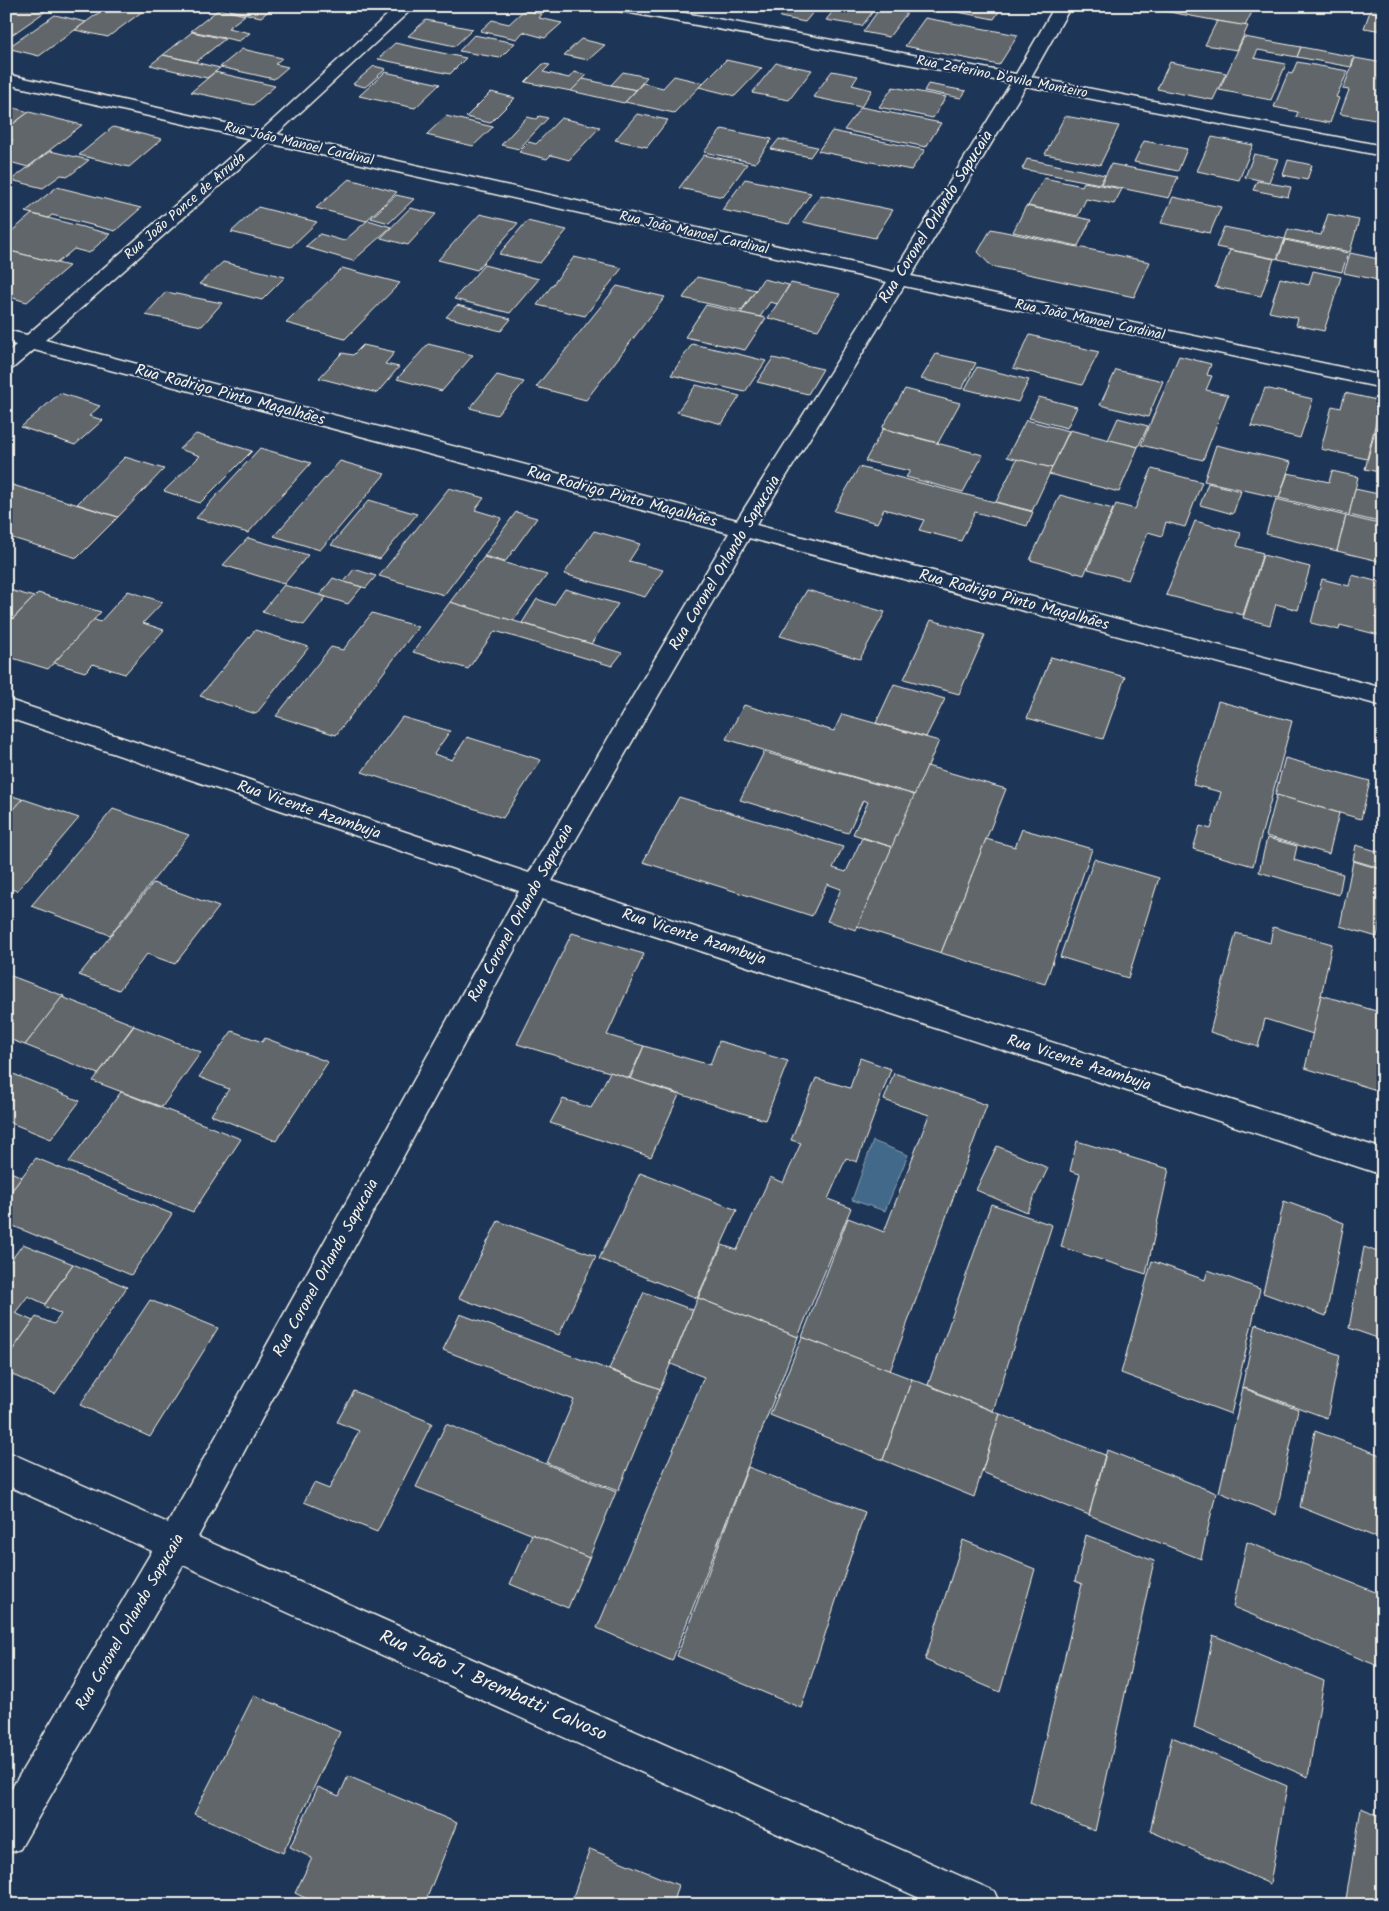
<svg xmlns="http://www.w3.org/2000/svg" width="1389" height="1911" font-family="Kalam,sans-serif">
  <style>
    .water { fill: #426989; stroke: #899faf }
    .building { fill: #60666b; stroke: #f4f1e8 }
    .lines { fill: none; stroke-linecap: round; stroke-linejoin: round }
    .street-casing { stroke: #f4f1e8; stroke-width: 3 }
    .street { fill: #1d3557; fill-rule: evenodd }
    .labels { text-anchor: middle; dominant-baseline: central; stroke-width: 4.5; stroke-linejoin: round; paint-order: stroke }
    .far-street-label { font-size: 14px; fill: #f4f1e8; stroke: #1d3557 }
    .street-label { font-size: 16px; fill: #f4f1e8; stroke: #1d3557 }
    .near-street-label { font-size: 19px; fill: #f4f1e8; stroke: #1d3557 }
  </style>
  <rect width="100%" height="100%" fill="#1d3557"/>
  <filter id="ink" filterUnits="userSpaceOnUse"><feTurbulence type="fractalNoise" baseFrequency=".02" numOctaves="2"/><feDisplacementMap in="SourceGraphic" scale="10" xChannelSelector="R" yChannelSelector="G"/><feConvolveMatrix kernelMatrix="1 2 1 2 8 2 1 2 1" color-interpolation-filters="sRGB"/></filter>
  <g filter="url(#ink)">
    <!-- water -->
    <path class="water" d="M873,1141l35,14 -23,56 -33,-11z"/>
    <!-- building -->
    <g class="building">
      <path d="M10,6h15l21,5 -40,28v-30z"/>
      <path d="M108,6h11l24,5 -35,26 -33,-7z"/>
      <path d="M139,6h29l-7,5z"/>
      <path d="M234,6h41l-14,11 -32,-7z"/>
      <path d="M790,6h8l17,4 -10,12 -25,-5z"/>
      <path d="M837,6h40l-15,20 -36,-6z"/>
      <path d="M938,6h62l2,1 -8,12 -57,-11z"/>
      <path d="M1137,6h118l-10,20z"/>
      <path d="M1372,6h11v25l-19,-3z"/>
      <path d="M880,8l27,5 -18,24 -26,-5z"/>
      <path d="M219,9l26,6 -17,13 22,5 -11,8 -48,-10z"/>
      <path d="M524,10l18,4 -3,4 23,5 -17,15 -22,-6 -6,7 -37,-8 12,-11 17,4z"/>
      <path d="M55,15l31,7 -47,34 -32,-8z"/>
      <path d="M925,18l93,17 -19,30 -94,-19z"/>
      <path d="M426,20l47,9 -18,17 -47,-10z"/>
      <path d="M1217,21l31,5 -11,24 -32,-5z"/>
      <path d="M192,32l33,7 -29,23 -33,-7z"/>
      <path d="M474,35l41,8 -15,15 -41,-7z"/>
      <path d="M1244,37l57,10 -4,10 -39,-7 -4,8 32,6 -15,36 -52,-10z"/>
      <path d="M581,39l24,6 -17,15 -24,-5z"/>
      <path d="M395,43l61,13 10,2 -16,16 -72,-15z"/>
      <path d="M1301,47l53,10 -3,10 -54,-10z"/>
      <path d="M242,49l40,9 -7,6 13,3 -14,12 -54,-12z"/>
      <path d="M163,55l57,13 -13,10 -57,-13z"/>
      <path d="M1355,58l28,5v34l-8,23 -35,-6 9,-24 -6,-1z"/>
      <path d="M726,60l36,8 -27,28 -36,-9z"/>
      <path d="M1170,62l56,11 -13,27 -56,-11z"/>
      <path d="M1297,62l51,9 -12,26 3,1 -9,25 -34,-6 2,-5 -24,-5 14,-34 4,1z"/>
      <path d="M776,63l36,7 -23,30 -37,-7z"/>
      <path d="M543,64l7,1 -7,7 26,6 5,-6 13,3 -16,16 -46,-9z"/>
      <path d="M374,66l12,3 -21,18 -12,-3z"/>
      <path d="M832,71l26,5 -6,9 20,5 -11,17 -48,-10z"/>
      <path d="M215,72l60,14 -22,19 -62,-13z"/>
      <path d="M385,72l55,12 -25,24 -56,-12z"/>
      <path d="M623,72l24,5 -11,13 -25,-5z"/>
      <path d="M674,76l29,7 -29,30 -49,-11 18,-19 20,5z"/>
      <path d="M583,79l28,6 25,5 -12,13 -53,-12z"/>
      <path d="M928,84l38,7 -5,7 -37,-7z"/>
      <path d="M893,87l53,10 -13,21 -54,-11z"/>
      <path d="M491,92l24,6 -25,25 -24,-6z"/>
      <path d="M6,106l23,6 -23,17z"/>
      <path d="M861,107l80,16 -15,24 -82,-17z"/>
      <path d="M29,112l53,13 -54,42 -22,-6v-17l7,-4 -7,-2v-9z"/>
      <path d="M637,114l31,6 -21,27 -32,-7z"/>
      <path d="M446,116l47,11 -20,19 -47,-11z"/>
      <path d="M539,116l9,2 -29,31 -18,-4 26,-28 9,2z"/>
      <path d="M1065,116l54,10 -19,39 -55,-11z"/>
      <path d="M561,118l39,9 -31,33 -18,-5 -4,4 -28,-7 10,-10 7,2z"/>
      <path d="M113,127l49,12 -33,28 -50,-12z"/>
      <path d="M722,129l50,10 -17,24 -51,-11z"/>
      <path d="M832,131l93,19 -14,20 -93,-19z"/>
      <path d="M1212,137l41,8 -14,35 -42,-9z"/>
      <path d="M779,139l38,8 -7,10 -39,-8z"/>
      <path d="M1144,141l43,8 -9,22 -44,-9z"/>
      <path d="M50,151l39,9 -20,16 -8,-1 -18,13 -32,-8z"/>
      <path d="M1254,154l24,5 -9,23 -24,-5z"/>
      <path d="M704,155l43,9 -24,33 -44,-9z"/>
      <path d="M1027,159l78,16 -5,9 -78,-15z"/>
      <path d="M1288,160l24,5 -5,15 -24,-5z"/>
      <path d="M1111,164l67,13 -9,21 -68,-14z"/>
      <path d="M1044,178l38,8 2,-4 38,7 -8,15 -28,-5 -8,17 -50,-10z"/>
      <path d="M349,179l48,13 -31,29 -50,-13z"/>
      <path d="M745,179l66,14 -22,31 -67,-14z"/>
      <path d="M1257,181l34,6 -3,10 -35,-7z"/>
      <path d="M57,187l84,21 -26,23 -63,-16 -4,3 -23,-6z"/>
      <path d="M396,195l18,4 -25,24 -18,-5z"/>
      <path d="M821,195l72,15 -18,28 -72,-16z"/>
      <path d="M1173,197l48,10 -11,26 -49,-10z"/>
      <path d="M1026,206l65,14 -13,26 -65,-14z"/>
      <path d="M258,207l59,15 -26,25 -60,-15z"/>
      <path d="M410,208l26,6 -28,31 -27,-7z"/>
      <path d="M32,214l78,20 -21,19 -15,-4 -17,14 -51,-13v-14z"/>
      <path d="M480,214l38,9 -41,47 -39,-10z"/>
      <path d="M1328,214l31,6 -9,32 -65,-13 3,-10 33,6z"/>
      <path d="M368,220l23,7 -38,34 -48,-14 15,-13 24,7z"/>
      <path d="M527,221l40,9 -27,33 -41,-9z"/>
      <path d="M1224,227l61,12 -8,20 -61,-12z"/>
      <path d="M991,229l159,33 -16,35 -143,-31 -13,-14z"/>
      <path d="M1285,240l63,13 -6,19 -64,-13z"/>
      <path d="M6,250l63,16 -42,36 -21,-6z"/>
      <path d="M1230,250l44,9 -13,37 -46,-9z"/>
      <path d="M1350,253l33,7v21l-39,-8z"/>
      <path d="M574,257l48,11 -37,48 -48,-11z"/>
      <path d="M223,262l62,15 -23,23 -63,-16z"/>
      <path d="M484,265l55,14 -29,34 -56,-14z"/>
      <path d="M342,268l58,15 -55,56 -59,-16z"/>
      <path d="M1313,271l28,6 -17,54 -28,-6 2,-7 -29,-6 11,-34 29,7z"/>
      <path d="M697,277l59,13 -15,21 -58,-13z"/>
      <path d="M763,279l26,6 -11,19 -8,-2 -10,15 -19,-4z"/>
      <path d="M791,283l49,11 -22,36 -50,-12z"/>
      <path d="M617,286l48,11 -79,103 -50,-13z"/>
      <path d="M166,292l56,11 -20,23 -57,-11z"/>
      <path d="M457,305l54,14 -10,12 -55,-14z"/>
      <path d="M706,305l35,8 25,5 -21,32 -60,-13z"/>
      <path d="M1030,335l69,17 -17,33 -69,-17z"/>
      <path d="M428,344l45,11 -31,36 -45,-12z"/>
      <path d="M692,344l46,10 28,7 -21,31 -74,-17z"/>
      <path d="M363,345l32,7 -10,12 14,3 -22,26 -58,-15 23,-25 11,2z"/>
      <path d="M936,354l40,9 -14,26 -41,-10z"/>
      <path d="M1179,356l32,8 -4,11 5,1 -6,14 22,5 -25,65 -62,-15z"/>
      <path d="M773,358l50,11 -15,25 -51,-12z"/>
      <path d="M977,367l52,13 -11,22 -53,-13z"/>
      <path d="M1116,370l47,11 -15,36 -48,-12z"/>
      <path d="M497,375l27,7 -27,33 -27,-7z"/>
      <path d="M696,385l44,11 -18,28 -45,-12z"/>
      <path d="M1265,388l48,11 -13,39 -49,-12z"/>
      <path d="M905,389l55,14 -22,40 -56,-15z"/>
      <path d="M60,393l40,13 -11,10 14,4 -28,25 -54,-18z"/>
      <path d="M1345,393l36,8 -14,58 -46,-10 11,-43 9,2z"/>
      <path d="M1039,397l38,10 -10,21 -38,-10z"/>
      <path d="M1118,418l30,8 -10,21 -30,-7z"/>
      <path d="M1378,419l5,1v53l-18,-4z"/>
      <path d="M1026,420l43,11 -17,37 -45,-11z"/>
      <path d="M883,429l19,5 81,21 -20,37 -57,-15 4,-6 -45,-10z"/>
      <path d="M1070,430l68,17 -19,45 -70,-18z"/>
      <path d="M196,434l56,17 -52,52 -36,-12 36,-35 -21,-7z"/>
      <path d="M1216,445l75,17 -12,36 -75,-17z"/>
      <path d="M260,448l51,15 -63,70 -52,-15z"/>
      <path d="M125,457l39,12 -46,48 -41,-13z"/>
      <path d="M1017,459l35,9 -20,43 -36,-9z"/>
      <path d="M340,461l45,13 -65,76 -46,-14z"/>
      <path d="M859,467l42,11 132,34 -6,14 -52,-14 -14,29 -42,-11 5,-10 -40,-11 -7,14 -43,-12z"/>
      <path d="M1152,469l50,13 -17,45 -19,-5 -4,14 -14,-4 -20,48 -40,-11 28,-65 19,5z"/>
      <path d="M1332,471l26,6 -9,38 -70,-17 9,-25 41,9z"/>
      <path d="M6,483l112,34 -41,41 -71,-22z"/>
      <path d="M1208,483l33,8 -8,23 -33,-9z"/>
      <path d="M449,488l35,10 -9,12 27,8 -58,77 -65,-19z"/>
      <path d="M1355,489l28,6v28l-34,-8z"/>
      <path d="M1060,495l53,14 -29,66 -54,-15z"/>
      <path d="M1276,499l70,17 -9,35 -71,-17z"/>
      <path d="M369,500l48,14 -37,45 -49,-14z"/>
      <path d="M516,512l21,6 -32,44 -21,-6z"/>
      <path d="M1346,516l37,9v37l-46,-11z"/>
      <path d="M1195,521l46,12 -4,13 26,7 -20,62 -77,-20z"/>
      <path d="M594,531l46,13 -11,17 34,9 -18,27 -81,-23z"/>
      <path d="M248,538l60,17 -24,29 -61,-19z"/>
      <path d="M1263,555l47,12 -12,43 -22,-6 -6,21 -27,-7z"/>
      <path d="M484,557l63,18 -34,46 -63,-19z"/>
      <path d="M354,569l22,7 -10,12 -22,-6z"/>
      <path d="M1352,575l31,8v53l-43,-11 -1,5 -28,-7 11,-44 27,7z"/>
      <path d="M333,578l11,4 18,5 -14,17 -28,-9z"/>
      <path d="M284,585l42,12 -22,28 -42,-13z"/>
      <path d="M6,589l28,8 -28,29z"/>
      <path d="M565,589l53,15 -27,40 -69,-21 15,-24 17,6z"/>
      <path d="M807,590l78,22 -25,47 -80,-23z"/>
      <path d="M128,591l35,11 -20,21 21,7 -39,44 -32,-10 -8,8 -31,-9 39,-44 7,3z"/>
      <path d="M38,593l63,19 -53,57 -42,-13v-30z"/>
      <path d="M450,602l172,51 -10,13 -117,-35 -27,38 -55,-17z"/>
      <path d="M372,613l46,14 -82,108 -60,-19 55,-69 12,3z"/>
      <path d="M931,620l54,15 -26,59 -55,-15z"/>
      <path d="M255,630l54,17 -53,67 -56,-18z"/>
      <path d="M1051,657l74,20 -22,62 -76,-21z"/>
      <path d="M894,684l51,15 -19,38 -50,-14z"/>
      <path d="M1218,701l74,20 -39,145 -60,-17 7,-23 11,3 10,-37 -28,-7z"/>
      <path d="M744,705l90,26 8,-17 97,27 -24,54 -189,-56z"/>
      <path d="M402,717l48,14 -16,23 18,6 15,-23 74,23 -38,58 -141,-46z"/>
      <path d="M764,752l151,43 -23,52 -39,-13 15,-32 -5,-2 -15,33 -108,-33z"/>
      <path d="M1285,758l85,23 -9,38 -86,-24z"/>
      <path d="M927,766l79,23 -65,164 -84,-27z"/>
      <path d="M6,794l16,5 -16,18z"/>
      <path d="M1277,795l62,18 -10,41 -63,-18z"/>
      <path d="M679,797l164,50 -10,21 13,4 16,-34 30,9 -36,83 -29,-9 14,-32 -14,-5 -15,32 -169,-54z"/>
      <path d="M23,799l56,19 -62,73 -11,-4v-69z"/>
      <path d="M113,809l76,26 -79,100 -79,-29z"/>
      <path d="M1022,829l70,20 -47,135 -104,-31 45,-114 29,8z"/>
      <path d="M1267,838l30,8 -3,14 49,14 -4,21 -80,-23z"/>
      <path d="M1356,845l27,8v16l-30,-9z"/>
      <path d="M1094,859l65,19 -31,100 -68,-21z"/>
      <path d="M1353,861l30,9v40l-6,27 -37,-11z"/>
      <path d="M153,883l66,24 -44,57 -28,-10 -28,36 -40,-15z"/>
      <path d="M1273,927l59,17 -19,90 -48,-15 -7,28 -48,-15 26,-99 34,10z"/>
      <path d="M572,933l72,21 -37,81 37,11 -15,32 -112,-34z"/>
      <path d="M6,974l58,22 -39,49 -19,-7z"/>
      <path d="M1321,995l62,18v79l-78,-24z"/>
      <path d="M62,997l72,28 -36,49 -73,-29z"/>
      <path d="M134,1026l67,26 -39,55 -69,-26z"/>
      <path d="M232,1031l30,11 3,-4 63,24 -52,79 -65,-26 18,-26 -30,-12z"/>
      <path d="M719,1041l69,20 -23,59 -135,-41 14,-33 66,19z"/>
      <path d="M860,1058l31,11 -34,93 -11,-4 -18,41 23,9 -53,129 -100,-39 24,-53 15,5 33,-73 13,6 18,-40 -10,-3 25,-62 34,10z"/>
      <path d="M6,1071l74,30 -29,38 -45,-18z"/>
      <path d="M610,1072l69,23 -28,62 -101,-34 13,-24 28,9z"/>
      <path d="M894,1073l93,32 -97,266 -88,-34 46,-119 36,14 45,-117 -45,-15z"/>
      <path d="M121,1092l120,47 -48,73 -124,-50z"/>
      <path d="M1077,1141l92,28 -23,105 -85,-27 19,-73 -10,-3z"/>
      <path d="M997,1146l51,22 -21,44 -51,-22z"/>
      <path d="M36,1158l136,56 -41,61 -125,-52v-25z"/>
      <path d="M6,1170l16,7 -16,21z"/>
      <path d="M640,1173l97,37 -40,88 -98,-39z"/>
      <path d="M1284,1201l60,22 -18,93 -63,-23z"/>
      <path d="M991,1204l61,21 -59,186 -65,-26z"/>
      <path d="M498,1221l98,35 -37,79 -100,-37z"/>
      <path d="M23,1244l50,20 -28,40 -17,-8 -13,17 18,8 -27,38v-92z"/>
      <path d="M1364,1247l19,7v86l-34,-12z"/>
      <path d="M1152,1261l53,19 3,-10 52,19 -29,125 -110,-41z"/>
      <path d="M73,1264l54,23 -72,107 -49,-22v-13l30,-42 18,7 7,-10 -17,-8z"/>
      <path d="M644,1292l49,18 -33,79 -51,-20z"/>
      <path d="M698,1298l100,39 -126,324 -75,-33 107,-251 -33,-13z"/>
      <path d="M150,1300l68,28 -68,109 -70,-32z"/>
      <path d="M460,1314l200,75 -42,102 -71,-28 27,-63 -131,-50z"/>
      <path d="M1256,1324l84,31 -13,63 -85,-31z"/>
      <path d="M802,1337l110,42 -29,81 -113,-45z"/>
      <path d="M912,1379l88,35 -26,83 -91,-37z"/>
      <path d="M1243,1388l55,21 -22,106 -57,-23z"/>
      <path d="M354,1391l78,32 -55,109 -73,-30 10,-19 15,6 30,-58 -22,-9z"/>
      <path d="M1000,1414l105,41 -16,60 -107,-43z"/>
      <path d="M446,1424l170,68 -27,66 -173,-71z"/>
      <path d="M1315,1431l68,25v84l-83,-33z"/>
      <path d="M1107,1450l109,43 -15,66 -112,-44z"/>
      <path d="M748,1467l117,45 -64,196 -124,-52z"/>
      <path d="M532,1534l57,24 -21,50 -58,-24z"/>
      <path d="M1086,1535l68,26 -59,270 -65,-28 52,-219 -7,-3z"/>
      <path d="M963,1540l72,29 -35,123 -75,-32z"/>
      <path d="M1247,1542l136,53v73l-150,-61z"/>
      <path d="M1213,1635l111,46 -16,96 -114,-49z"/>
      <path d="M254,1695l86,37 -57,121 -89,-39z"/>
      <path d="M1172,1737l115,49 -17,98 -120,-53z"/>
      <path d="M348,1776l109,47 -33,82h-105l-24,-12 17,-35 -22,-11 28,-60 21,9z"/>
      <path d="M1361,1808l22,9v88h-38z"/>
      <path d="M590,1849l88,36 -6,20h-102z"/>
    </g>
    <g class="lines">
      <!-- street casing -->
      <g class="street-casing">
        <path id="street" d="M397,6h18l-138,128 617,138 117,-189 -391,-72 -6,-2 -2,-3h35l369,68 39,-68h16l-40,71 352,69v10l-357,-70 -115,190 472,100v12l-479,-102 -148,239 627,163v18l-634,-168 -197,343 831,268v26l-841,-276 -344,638 796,354 6,14h-65l-752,-340 -163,284 -14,5v-56l146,-247 -146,-66v-34l162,72 351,-632 -513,-174v-18l523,174 200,-340 -695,-183 -21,18 -7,2v-17l10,-8 -10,-3v-12l21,5 224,-196 -245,-55v-10l255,57zM268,143l619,139 -150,238 -692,-180z"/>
      </g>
      <!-- street -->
      <use href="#street" class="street"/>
    </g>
  </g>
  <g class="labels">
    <!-- far-street labels -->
    <g class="far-street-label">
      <text transform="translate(1002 77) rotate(11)">Rua Zeferino D'avila Monteiro</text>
      <text transform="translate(299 144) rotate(13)">Rua João Manoel Cardinal</text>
      <text transform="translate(185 206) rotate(-41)">Rua João Ponce de Arruda</text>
      <text transform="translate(694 233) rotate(13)">Rua João Manoel Cardinal</text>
      <text transform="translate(1090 320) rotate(12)">Rua João Manoel Cardinal</text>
    </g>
    <!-- street labels -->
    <g class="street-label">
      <text transform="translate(936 217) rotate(-58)">Rua Coronel Orlando Sapucaia</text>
      <text transform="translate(230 395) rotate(15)">Rua Rodrigo Pinto Magalhães</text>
      <text transform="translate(622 497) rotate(15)">Rua Rodrigo Pinto Magalhães</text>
      <text transform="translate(725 563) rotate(-59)">Rua Coronel Orlando Sapucaia</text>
      <text transform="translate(1014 600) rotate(15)">Rua Rodrigo Pinto Magalhães</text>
      <text transform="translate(309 810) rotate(19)">Rua Vicente Azambuja</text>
      <text transform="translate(521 913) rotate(-61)">Rua Coronel Orlando Sapucaia</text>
      <text transform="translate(694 937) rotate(18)">Rua Vicente Azambuja</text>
      <text transform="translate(1079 1063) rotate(18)">Rua Vicente Azambuja</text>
      <text transform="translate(326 1268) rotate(-61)">Rua Coronel Orlando Sapucaia</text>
      <text transform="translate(130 1622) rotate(-60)">Rua Coronel Orlando Sapucaia</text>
    </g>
    <!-- near-street labels -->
    <g class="near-street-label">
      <text transform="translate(493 1686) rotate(24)">Rua João J. Brembatti Calvoso</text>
    </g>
  </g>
  <!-- margin -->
  <rect width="1389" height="1911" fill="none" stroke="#1d3557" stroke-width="25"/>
  <rect x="12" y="12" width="1364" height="1886" fill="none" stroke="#f4f1e8" stroke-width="2" filter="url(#ink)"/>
</svg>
